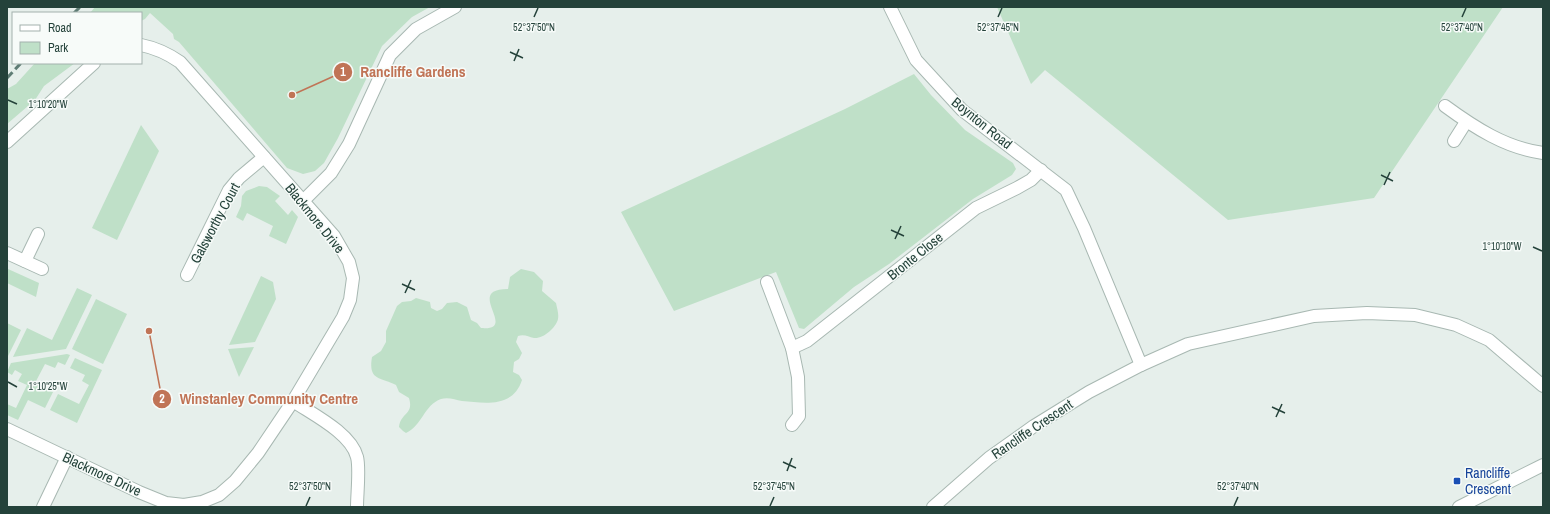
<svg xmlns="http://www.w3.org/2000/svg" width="1550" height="514" font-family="'Archivo Narrow',sans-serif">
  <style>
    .green { fill: #bfe0c8 }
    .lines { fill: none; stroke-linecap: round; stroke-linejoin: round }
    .street-casing { stroke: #a8b8b2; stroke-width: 14 }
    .street { stroke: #fff; stroke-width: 12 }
    .rail { stroke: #5f7d75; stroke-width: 3; stroke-dasharray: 8 4; stroke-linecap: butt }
    .ticks { fill: none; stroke: #24423a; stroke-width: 1.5 }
    .transit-dot { fill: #1a4fb4; stroke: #f7fbf9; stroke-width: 1.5 }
    .labels { text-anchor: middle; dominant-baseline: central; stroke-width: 3; stroke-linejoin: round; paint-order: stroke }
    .street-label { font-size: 14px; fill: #24423a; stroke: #f7fbf9 }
    .transit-label { font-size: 14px; fill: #164399; stroke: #f7fbf9; text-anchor: start }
    .ticks-label { font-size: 10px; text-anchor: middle; fill: #24423a; stroke: #f7fbf9; stroke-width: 3; stroke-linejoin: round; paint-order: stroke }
    .leader { fill: none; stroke: #c07456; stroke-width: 1.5 }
    .callout-dot { fill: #c07456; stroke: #f7fbf9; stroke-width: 1.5 }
    .mark-label { font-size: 12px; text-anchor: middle; font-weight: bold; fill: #fff }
    .callout-label { font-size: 15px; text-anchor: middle; font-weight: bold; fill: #c07456; stroke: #f7fbf9; stroke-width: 3; stroke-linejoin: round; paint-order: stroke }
  </style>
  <rect width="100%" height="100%" fill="#e6efeb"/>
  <!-- green -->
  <g class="green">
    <path d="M95,7h335l-18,10 -30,29 -44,92 -14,25 -9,8 -12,3 -16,-6 -108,-126 -5,-3 -1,-5 -23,-21 -5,6 -4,2v-8h-51z"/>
    <path d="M997,7h506l-129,191 -146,22 -183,-150 -14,14z"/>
    <path d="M35,63h40l-31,23 -9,14 -28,24v-35l9,-5z"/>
    <path d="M914,74l17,21 34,35 48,33 3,6 -4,6 -39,24 -84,65 -35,23 -50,42 -5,-1 -23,-56 -102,39 -53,-99 224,-103z"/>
    <path d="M141,125l18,26 -42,89 -25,-12z"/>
    <path d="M259,186l8,1 13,9 -5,5 13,14 4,-5 6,7 -12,27 -17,-8 4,-10 -26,-13 -4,8 -7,-4 5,-11 1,-10 4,-5z"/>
    <path d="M8,269l31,14 -3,14 -29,-14z"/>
    <path d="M521,269l13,3 9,9 -1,10 14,12c1,5 3,11 2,16 -2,9 -15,20 -24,19 -6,-1 -9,-4 -16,-2l-2,6 6,11 -3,6 -5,3 -1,10 6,3 3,5c-9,28 -37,23 -60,21 -7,-1 -13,-4 -21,-2 -17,6 -19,27 -35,34l-3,-2 -4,-4c2,-15 15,-12 10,-29l-10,-6 -3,-7c-16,-8 -28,-4 -24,-28l9,-6 5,-9v-11l11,-25 5,-4 9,-1 5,-3 14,4 1,6 6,3 5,-2 5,-6 10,-1 10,5 4,13 6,3 4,5c39,3 -18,-39 27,-39l2,-12z"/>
    <path d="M261,276l12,6 3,17 -21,43 -26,3z"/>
    <path d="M77,288l15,7 -26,54 -53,8 14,-29 25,12z"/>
    <path d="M96,299l31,15 -24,50 -31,-15z"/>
    <path d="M7,323l14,7 -13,26 -1,-1z"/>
    <path d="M254,347l-15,30 -11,-28z"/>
    <path d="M67,354l3,1 -5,10 -7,-3 -3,6 -10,-4 -10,19 18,9 -8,16 -17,-8 -10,20 -11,-5v-11l9,4 11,-23 -9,-4 4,-7 -7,-4 -3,5 -5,-3 4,-9z"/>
    <path d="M75,358l27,12 -25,53 -27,-13 8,-16 21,10 10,-19 -7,-4 3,-6 -15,-7z"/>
  </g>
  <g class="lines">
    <!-- street casing -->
    <g class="street-casing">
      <g id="street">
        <path d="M890,7l26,53 46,50 104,80 18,38 57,137"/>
        <path d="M1445,106c30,22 61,42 98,47"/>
        <path d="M1454,141l12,-19"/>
        <path d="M7,142l87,-79"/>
        <path d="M303,201l28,-28 18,-29 41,-89 26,-26 39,-22"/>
        <path d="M7,253l35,16"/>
        <path d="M25,261l13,-27"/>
        <path d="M187,275l42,-85 10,-12 25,-21"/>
        <path d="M767,282l25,66 6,29 1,39 -7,9"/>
        <path d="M792,348l15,-7 169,-133 41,-20 14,-8 10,-10"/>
        <path d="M293,401c19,13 58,32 64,56 3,11 0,37 0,50"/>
        <path d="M7,429l132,63 27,11 18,2 18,-3 17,-7 16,-14 23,-28 35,-52 50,-84 7,-17 3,-22 -4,-16 -15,-26 -154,-174c-13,-9 -24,-14 -39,-17"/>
        <path d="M43,507l24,-50"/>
        <path d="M933,507l56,-49 45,-32 55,-34 52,-27 47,-21 126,-28 53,-3 48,2 41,10 33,15 54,46"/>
        <path d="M1459,507l84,-42"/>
      </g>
    </g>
    <!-- street -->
    <use href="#street" class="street"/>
    <!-- rail -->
    <g class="rail">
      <path d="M74,13l6,-6"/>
      <path d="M7,78l14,-15"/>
    </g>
  </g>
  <!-- ticks -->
  <path class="ticks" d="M534,17l4,-9M998,17l4,-9M1462,17l4,-9M510,52l13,6M514,61l5,-12M8,100l9,4M1381,175l12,6M1384,185l6,-13M891,230l13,6M895,239l6,-13M1533,247l9,4M402,284l13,6M405,293l6,-13M8,382l9,5M1272,407l13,6M1276,417l6,-13M783,462l13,6M787,471l5,-13M306,506l4,-9M770,506l4,-9M1234,506l4,-9"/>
  <!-- markers -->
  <rect class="transit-dot" x="1453" y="477" width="8" height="8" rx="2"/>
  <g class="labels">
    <!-- street labels -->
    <g class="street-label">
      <text transform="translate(982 123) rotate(39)">Boynton Road</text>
      <text transform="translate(315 218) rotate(51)">Blackmore Drive</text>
      <text transform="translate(215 223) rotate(-62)">Galsworthy Court</text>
      <text transform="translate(915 256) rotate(-39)">Bronte Close</text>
      <text transform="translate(1032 429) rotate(-34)">Rancliffe Crescent</text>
      <text transform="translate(102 474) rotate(25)">Blackmore Drive</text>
    </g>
    <!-- transit labels -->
    <g class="transit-label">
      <text x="1465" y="473">Rancliffe<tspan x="1465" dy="16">Crescent</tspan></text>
    </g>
  </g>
  <g class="ticks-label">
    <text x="534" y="31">52°37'50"N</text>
    <text x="998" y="31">52°37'45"N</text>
    <text x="1462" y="31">52°37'40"N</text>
    <text x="48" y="108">1°10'20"W</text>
    <text x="1502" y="250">1°10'10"W</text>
    <text x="48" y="390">1°10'25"W</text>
    <text x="310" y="490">52°37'50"N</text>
    <text x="774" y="490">52°37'45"N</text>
    <text x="1238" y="490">52°37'40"N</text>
  </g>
  <!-- callouts -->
  <path class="leader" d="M292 95L343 72M149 331L162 399"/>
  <g class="callout-dot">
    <circle cx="292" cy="95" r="4"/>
    <circle cx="149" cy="331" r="4"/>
    <circle cx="343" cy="72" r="10"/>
    <circle cx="162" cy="399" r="10"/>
  </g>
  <g class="mark-label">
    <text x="343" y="76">1</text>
    <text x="162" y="403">2</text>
  </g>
  <g class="callout-label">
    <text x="413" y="77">Rancliffe Gardens</text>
    <text x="269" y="404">Winstanley Community Centre</text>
  </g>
  <!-- border -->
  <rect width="1550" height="514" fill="none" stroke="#24423a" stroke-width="16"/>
  <!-- legend -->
  <rect x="12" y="12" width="130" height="52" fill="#f7fbf9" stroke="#a3b1ad"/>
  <rect x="20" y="25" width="20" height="6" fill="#ffffff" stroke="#a3b1ad"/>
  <text x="48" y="32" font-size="12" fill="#24423a">Road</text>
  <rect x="20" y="42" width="20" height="12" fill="#bfe0c8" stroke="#a3b1ad"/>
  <text x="48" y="52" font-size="12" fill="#24423a">Park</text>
</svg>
